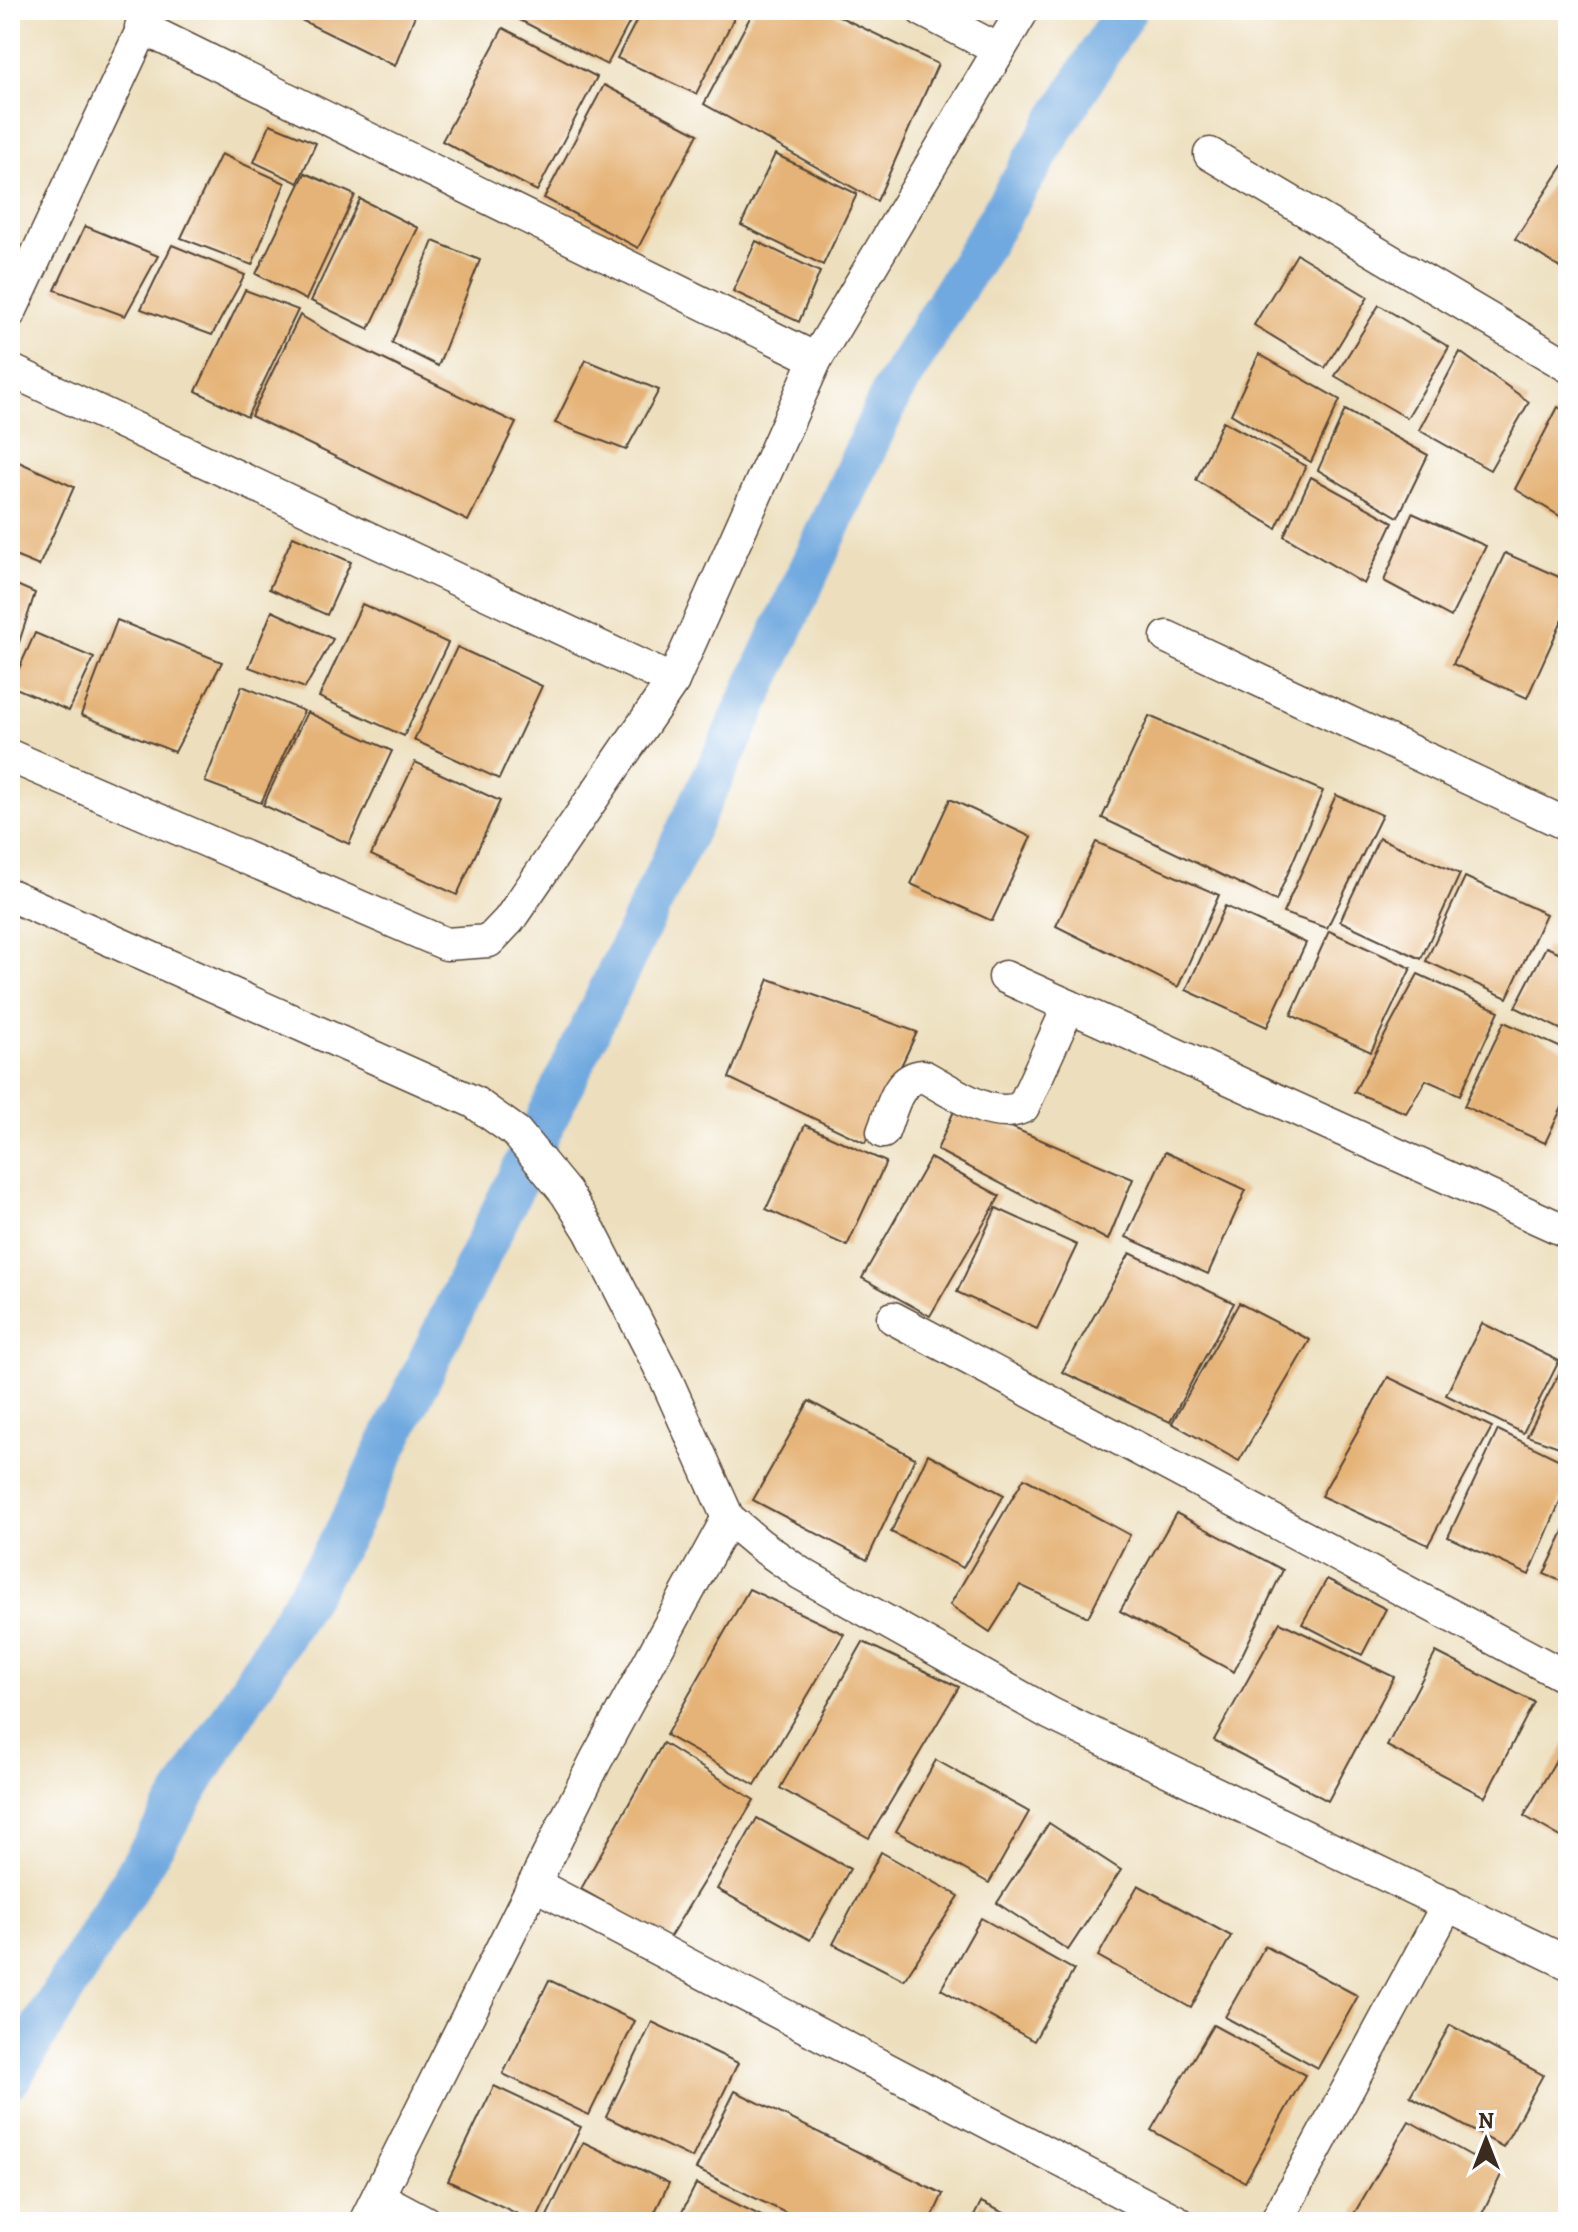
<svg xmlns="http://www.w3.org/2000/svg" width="1578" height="2232" font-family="Alegreya,serif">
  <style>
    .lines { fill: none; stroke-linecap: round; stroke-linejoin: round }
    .canal { stroke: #70a9df; stroke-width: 42 }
    .building { fill: #e5b377 }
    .minor-casing { stroke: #564536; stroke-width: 35 }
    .minor { stroke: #fff; stroke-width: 32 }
  </style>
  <rect width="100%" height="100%" fill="#fff"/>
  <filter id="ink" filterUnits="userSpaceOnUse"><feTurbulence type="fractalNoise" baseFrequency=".0125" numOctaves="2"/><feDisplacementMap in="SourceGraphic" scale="16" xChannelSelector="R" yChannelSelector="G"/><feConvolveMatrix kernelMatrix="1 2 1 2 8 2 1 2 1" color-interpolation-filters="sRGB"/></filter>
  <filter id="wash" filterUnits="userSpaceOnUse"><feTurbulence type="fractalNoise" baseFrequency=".006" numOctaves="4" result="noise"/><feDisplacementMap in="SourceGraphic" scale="32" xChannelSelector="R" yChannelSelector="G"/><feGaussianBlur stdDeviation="1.8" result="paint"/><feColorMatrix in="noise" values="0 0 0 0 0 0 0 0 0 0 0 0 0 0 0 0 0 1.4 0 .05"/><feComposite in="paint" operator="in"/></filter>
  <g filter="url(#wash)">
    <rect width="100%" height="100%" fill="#eddfbd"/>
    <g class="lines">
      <!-- canal -->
      <path class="canal" d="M10,2078l334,-543 384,-789 164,-354 234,-382"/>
    </g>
    <g id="blocks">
      <!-- building -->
      <g class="building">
        <path d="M293,10h124l-22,56 -104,-51z"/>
        <path d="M516,10h120l-29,55 -95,-49z"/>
        <path d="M642,10h96l-42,84 -79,-36z"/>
        <path d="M754,10h72l112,54 -61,137 -173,-97z"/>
        <path d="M503,28l94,49 -60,114 -95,-50z"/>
        <path d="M604,85l94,49 -60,114 -94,-50z"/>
        <path d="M270,124l46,19 -18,40 -44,-21z"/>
        <path d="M221,154l64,29 -33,82 -71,-27z"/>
        <path d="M775,154l82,40 -34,71 -82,-40z"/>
        <path d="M1568,158v115l-53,-34z"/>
        <path d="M305,173l50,22 -49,105 -50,-26z"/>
        <path d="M360,199l58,29 -49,101 -58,-28z"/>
        <path d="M85,226l73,30 -33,60 -70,-26z"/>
        <path d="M433,241l47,19 -42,106 -46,-23z"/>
        <path d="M756,241l64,31 -21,50 -66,-31z"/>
        <path d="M172,245l73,30 -33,60 -71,-26z"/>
        <path d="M1297,254l71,43 -43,71 -71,-43z"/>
        <path d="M245,290l53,20 -51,107 -51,-26z"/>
        <path d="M1379,305l70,42 -42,71 -72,-42z"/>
        <path d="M300,315l39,23 177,85 -48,98 -217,-105z"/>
        <path d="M1460,352l69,50 -39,68 -71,-40z"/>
        <path d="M1259,354l81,46 -29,62 -80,-48z"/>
        <path d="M586,360l73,30 -33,60 -71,-27z"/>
        <path d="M1558,407l10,6v108l-53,-32z"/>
        <path d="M1345,410l83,45 -30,62 -80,-47z"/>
        <path d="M1223,421l83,45 -30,62 -80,-48z"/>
        <path d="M10,458l64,29 -35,79 -29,-12z"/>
        <path d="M1311,477l82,45 -29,62 -80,-48z"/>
        <path d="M1412,513l74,33 -35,71 -67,-36z"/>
        <path d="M293,536l58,26 -24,53 -58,-26z"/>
        <path d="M1505,553l63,28v26l-41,91 -74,-34z"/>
        <path d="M10,582l25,11 -24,74h-1z"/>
        <path d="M362,604l86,39 -44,93 -85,-39z"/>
        <path d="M272,611l61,28 -28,49 -56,-21z"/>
        <path d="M117,620l105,42 -47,90 -94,-37z"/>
        <path d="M35,633l59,25 -25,53 -58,-25z"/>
        <path d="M457,647l85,39 -43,93 -85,-39z"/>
        <path d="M242,686l62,25 -43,92 -56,-21z"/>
        <path d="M307,712l85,39 -43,93 -86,-39z"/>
        <path d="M1149,716l174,75 -47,110 -174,-83z"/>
        <path d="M415,762l85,39 -43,94 -86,-40z"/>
        <path d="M1336,795l46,20 -55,113 -44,-15z"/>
        <path d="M950,799l81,38 -39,84 -81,-37z"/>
        <path d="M1379,838l81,36 -39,85 -81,-38z"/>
        <path d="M1096,842l123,53 -41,92 -122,-61z"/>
        <path d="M1465,877l81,37 -39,84 -81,-37z"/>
        <path d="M1225,906l81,37 -39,84 -81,-37z"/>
        <path d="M1329,931l82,37 -40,84 -80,-37z"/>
        <path d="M1546,947l22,9v77l-53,-26z"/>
        <path d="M1418,974l81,37 -39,84 -34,-15 -20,33 -52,-21z"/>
        <path d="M769,979l148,53 -52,111 -136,-65z"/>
        <path d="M1504,1022l64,29v44l-23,48 -81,-37z"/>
        <path d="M957,1104l176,75 -25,61 -171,-90z"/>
        <path d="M805,1125l81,37 -39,84 -81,-37z"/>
        <path d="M1165,1152l81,38 -38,84 -82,-37z"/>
        <path d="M930,1158l70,38 -70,120 -68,-38z"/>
        <path d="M996,1208l81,37 -40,84 -80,-37z"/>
        <path d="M1130,1253l104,50 -64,119 -108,-50z"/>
        <path d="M1239,1303l71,37 -71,121 -67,-38z"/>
        <path d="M1482,1323l77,38 -36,72 -77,-38z"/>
        <path d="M1563,1366l5,2v82l-41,-14z"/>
        <path d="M1388,1377l104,50 -64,118 -107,-49z"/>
        <path d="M809,1401l106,57 -48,102 -114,-60z"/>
        <path d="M1498,1430l70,34v19l-39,92 -81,-38z"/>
        <path d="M928,1454l76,41 -41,73 -72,-36z"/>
        <path d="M1024,1478l106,57 -42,82 -68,-32 -30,47 -40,-27z"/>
        <path d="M1176,1513l107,57 -49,102 -114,-61z"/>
        <path d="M1568,1523v61l-24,-10z"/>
        <path d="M1327,1579l59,30 -24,46 -60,-31z"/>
        <path d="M749,1589l95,45 -89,151 -89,-50z"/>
        <path d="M1280,1622l114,55 -66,124 -114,-61z"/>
        <path d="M863,1642l96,45 -90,151 -89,-50z"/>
        <path d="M1436,1652l98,50 -49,95 -98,-51z"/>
        <path d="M1568,1739v102l-44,-25z"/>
        <path d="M663,1743l91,57 -85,138 -88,-49z"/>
        <path d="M936,1760l93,52 -40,71 -93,-52z"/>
        <path d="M757,1818l93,51 -40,71 -93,-51z"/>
        <path d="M1049,1823l72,47 -53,80 -71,-47z"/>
        <path d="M881,1852l78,44 -55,84 -71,-36z"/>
        <path d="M1138,1885l93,51 -40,72 -93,-52z"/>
        <path d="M981,1918l93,52 -40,71 -93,-52z"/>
        <path d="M1265,1946l93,50 -40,72 -93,-51z"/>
        <path d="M549,1980l86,41 -46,94 -86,-41z"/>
        <path d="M652,2022l86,41 -46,95 -86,-41z"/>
        <path d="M1213,2025l92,50 -60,107 -94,-52z"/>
        <path d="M1450,2025l93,50 -40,72 -93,-51z"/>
        <path d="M494,2086l87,41 -46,95 -87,-41z"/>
        <path d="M735,2091l208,103 -13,28h-126l-108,-53z"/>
        <path d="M1409,2121l93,52 -24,49h-129z"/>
        <path d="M583,2142l86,41 -19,39h-106z"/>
        <path d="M696,2184l78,38h-97z"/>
        <path d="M981,2202l42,20h-52z"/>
      </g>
    </g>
  </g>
  <g filter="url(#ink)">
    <use href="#blocks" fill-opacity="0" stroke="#564536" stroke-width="2"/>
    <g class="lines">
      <!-- minor casing -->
      <g class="minor-casing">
        <g id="minor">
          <path d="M922,10l75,39"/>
          <path d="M141,27l675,332"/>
          <path d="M1210,154l358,212"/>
          <path d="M10,312l141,-301"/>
          <path d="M10,370l663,311"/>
          <path d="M1167,637l401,188"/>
          <path d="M10,756l436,188 43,-3 20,-21 164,-239 143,-322 207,-349"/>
          <path d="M10,895l464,207 42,30 50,61 24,38 77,150 61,137 31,26 41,29 251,141 517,249"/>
          <path d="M1005,977l563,255"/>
          <path d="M883,1132c9,-22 13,-54 40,-56 29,15 68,46 100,31l46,-101"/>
          <path d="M893,1318l675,360"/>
          <path d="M534,1884l644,338"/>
          <path d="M378,2197l47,25"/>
          <path d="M365,2222l231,-462 132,-242"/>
          <path d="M1276,2222l172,-318"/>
        </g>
      </g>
      <!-- minor -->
      <use href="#minor" class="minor"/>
    </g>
  </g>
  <!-- margin -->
  <rect width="1578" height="2232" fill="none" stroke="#fff" stroke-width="40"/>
  <!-- north arrow -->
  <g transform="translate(1486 2140)" stroke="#ffffff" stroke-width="6" paint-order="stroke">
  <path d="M0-6L14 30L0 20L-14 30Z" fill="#3b2a1e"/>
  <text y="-12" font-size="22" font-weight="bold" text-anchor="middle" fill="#3b2a1e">N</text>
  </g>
</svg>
